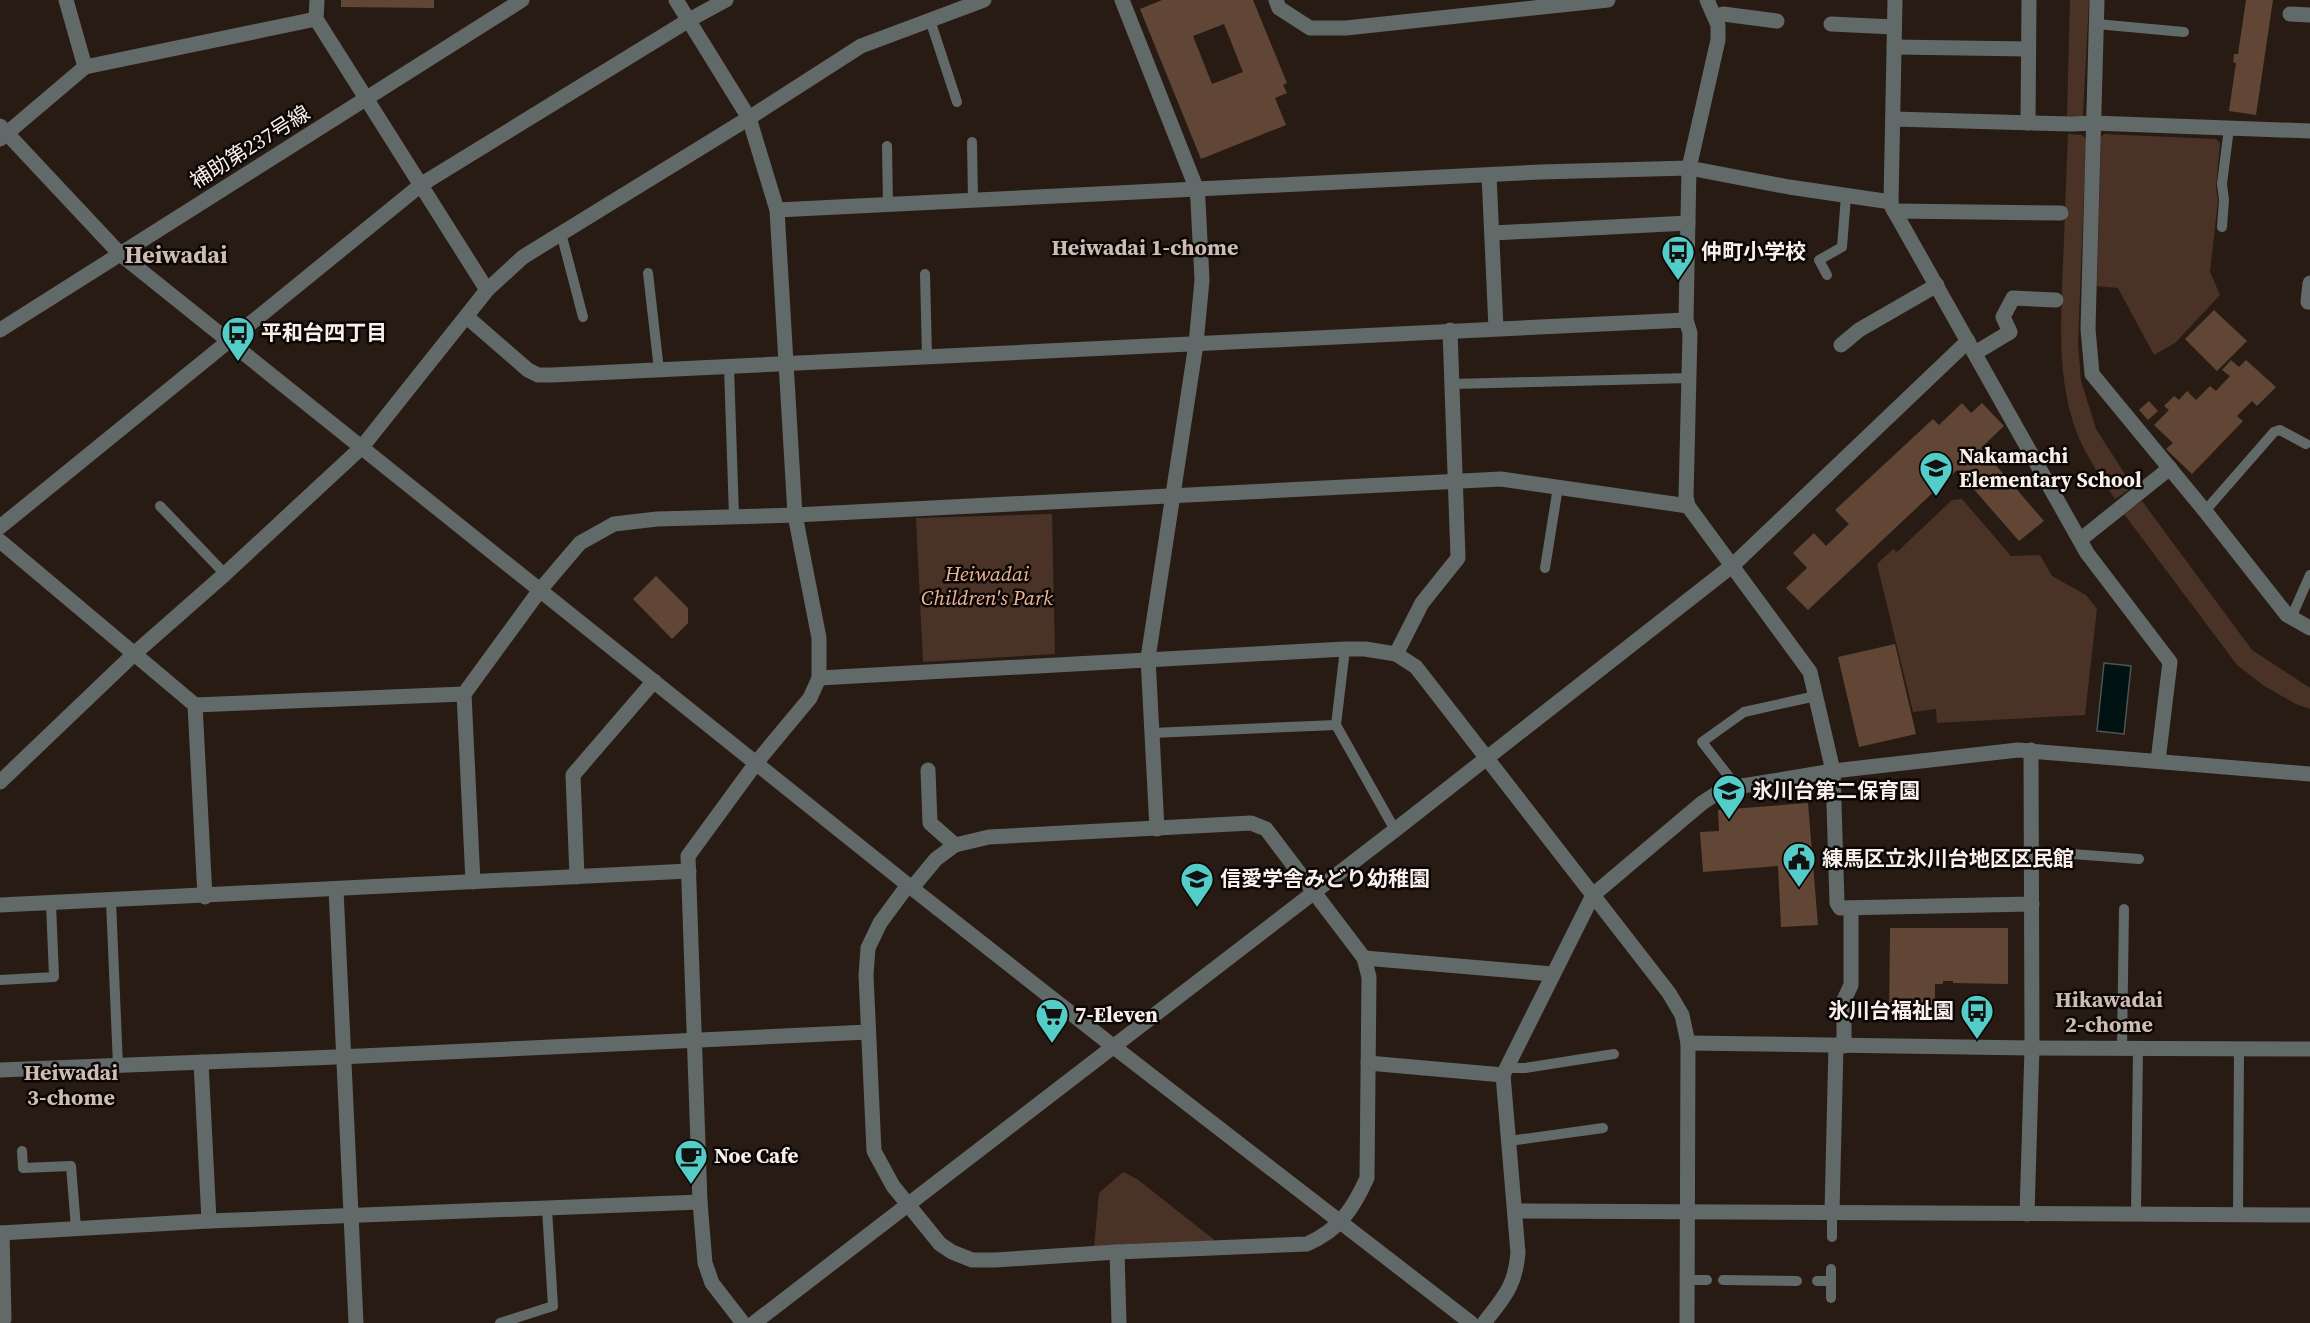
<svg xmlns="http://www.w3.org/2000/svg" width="2310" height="1323" viewBox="0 0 2310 1323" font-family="'Source Serif 4','Noto Sans JP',serif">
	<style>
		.green { fill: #4a3326 }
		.water { fill: #001212; stroke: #4b5553; stroke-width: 1.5 }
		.building { fill: #624635; fill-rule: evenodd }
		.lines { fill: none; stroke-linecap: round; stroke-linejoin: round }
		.service { stroke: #616a69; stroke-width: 10 }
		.minor { stroke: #616a69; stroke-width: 15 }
		.tertiary { stroke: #616a69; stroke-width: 15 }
		.labels { text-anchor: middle; stroke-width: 5; stroke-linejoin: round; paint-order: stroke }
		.street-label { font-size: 21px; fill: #f9f0eb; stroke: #0c0705 }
		.poi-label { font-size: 21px; font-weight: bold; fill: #f9f0eb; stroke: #0c0705; text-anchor: start }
		.park-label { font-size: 21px; font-style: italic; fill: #edb696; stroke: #0c0705 }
		.neighbourhood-label { font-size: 22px; font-weight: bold; fill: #cdbcb2; stroke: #0c0705 }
		.quarter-label { font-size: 24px; font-weight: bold; fill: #cdbcb2; stroke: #0c0705 }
	</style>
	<rect width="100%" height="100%" fill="#281b14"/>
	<!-- green -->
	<g class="green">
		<polygon points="2070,0 2089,0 2083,116 2067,116"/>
		<path d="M2068,134L2082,135L2086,139L2078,343L2081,381L2096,429L2133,487L2115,499C2102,479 2088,459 2078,436C2056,380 2061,321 2063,263C2065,220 2066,177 2068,134Z"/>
		<polygon points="2104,134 2216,139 2220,143 2216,188 2218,200 2210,272 2220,295 2175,343 2154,355 2118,288 2097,286 2101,137"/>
		<polygon points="1962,499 2011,556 2040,555 2052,576 2086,595 2097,609 2085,715 1937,723 1936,709 1913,712 1877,564 1893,549 1897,552 1952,500"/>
		<polygon points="2142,501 2252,650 2310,688 2310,709 2296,704 2264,686 2237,665 2124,514"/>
		<polygon points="1052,514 1055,654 923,662 916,518"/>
		<polygon points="1123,1172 1137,1179 1217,1242 1094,1248 1099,1193"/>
	</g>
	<!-- water -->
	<polygon class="water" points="2104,663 2131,666 2124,734 2097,731"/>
	<!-- building -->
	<g class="building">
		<polygon points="341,0 434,0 434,8 341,7"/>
		<path d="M1162,0H1253L1287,83L1283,85L1287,93L1275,98L1286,125L1201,159L1140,9ZM1224,24L1243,72L1212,84L1193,36Z"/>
		<polygon points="2246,0 2273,0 2256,115 2229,111 2236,63 2233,62 2234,54 2238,54"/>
		<polygon points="2214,310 2247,341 2217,371 2185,339"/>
		<polygon points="2231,360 2239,367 2246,360 2276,387 2257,406 2252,401 2237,416 2243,421 2192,474 2166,449 2173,443 2154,425 2169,410 2164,406 2174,396 2179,400 2187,391 2196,400 2210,386 2216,391 2230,376 2222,370"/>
		<polygon points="2149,401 2158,411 2148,420 2139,410"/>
		<polygon points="1962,403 1971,413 1982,403 2004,426 1981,448 2044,521 2019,541 1957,470 1808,610 1786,588 1807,568 1793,553 1814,533 1826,546 1849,524 1835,510 1933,419 1939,425"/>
		<polygon points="656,576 688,608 688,623 672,639 633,599"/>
		<polygon points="1895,644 1916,734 1859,747 1838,657"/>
		<polygon points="1808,803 1818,925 1781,927 1778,866 1703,872 1700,832 1719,831 1718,810"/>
		<polygon points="1890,928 2008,928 2008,984 1953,983 1953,981 1943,981 1943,984 1935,984 1935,1016 1889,1016"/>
	</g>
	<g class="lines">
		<!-- service -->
		<g class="service">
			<polyline points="930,20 957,102"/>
			<polyline points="2096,24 2184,32"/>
			<polyline points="972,142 973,201"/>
			<polyline points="887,146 888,205"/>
			<polyline points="2222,227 2224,200 2222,184 2229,128"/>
			<polyline points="561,233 583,317"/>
			<polyline points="648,273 659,370"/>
			<polyline points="925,274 927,356"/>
			<polyline points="1827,275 1819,260 1842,247 1846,196"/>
			<polyline points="729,367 734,516"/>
			<polyline points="1452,384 1689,378"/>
			<polyline points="160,506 225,574"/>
			<polyline points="2205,511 2274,432 2280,430 2306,444"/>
			<polyline points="1545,568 1558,487"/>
			<polyline points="2291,618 2310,575"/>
			<polyline points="1345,649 1336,725 1395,830"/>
			<polyline points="1152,733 1336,725"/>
			<polyline points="1737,787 1702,742 1744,712 1816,696"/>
			<polyline points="2031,851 2139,859"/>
			<polyline points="111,901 118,1066"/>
			<polyline points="0,980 54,977 51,904"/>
			<polyline points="2122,1048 2124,909"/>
			<polyline points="1507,1068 1525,1068 1614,1054"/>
			<polyline points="1509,1141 1603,1128"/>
			<polyline points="22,1151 23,1168 71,1166 76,1228"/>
			<polyline points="2136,1214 2138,1048"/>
			<polyline points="2238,1214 2239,1048"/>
			<polyline points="1832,1237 1832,1212"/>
			<polyline points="1687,1280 1707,1280"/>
			<polyline points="1723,1280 1797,1281"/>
			<polyline points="1817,1281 1831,1281"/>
			<polyline points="1831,1298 1831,1269"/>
			<polyline points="500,1323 553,1306 547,1209"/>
		</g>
		<!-- minor -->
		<g class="minor">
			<polyline points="66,0 85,67"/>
			<polyline points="317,0 316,19 487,290"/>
			<polyline points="676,0 749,118 777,210 795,515 819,638 819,678 810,698 756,763 688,856 700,1202 705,1263 712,1283 743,1323"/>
			<polyline points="1122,0 1197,190 1198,201 1202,280 1196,344 1148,658 1157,829"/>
			<polyline points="1276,0 1279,8 1310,28 1346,28 1608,0"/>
			<polyline points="1707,0 1718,25 1718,40 1689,168 1686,320 1690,333 1686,497 1688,506 1810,672 1833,771 1837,903 1840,908 2032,904"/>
			<polyline points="1895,0 1891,202 1892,207 2087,553 2170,662 2158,761"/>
			<polyline points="2097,0 2088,329 2092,374 2205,511 2287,615 2310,628"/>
			<polyline points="2290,14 2310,15"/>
			<polyline points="1715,17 1723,14 1777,21"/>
			<polyline points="1831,24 1894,27"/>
			<polyline points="1894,47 2028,49"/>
			<polyline points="1893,119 2072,124 2093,123 2310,131"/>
			<polyline points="2028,123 2029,0"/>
			<polyline points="0,139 85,67 316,19"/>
			<polyline points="1489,175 1496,328"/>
			<polyline points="777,210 1540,172 1689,168 1789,187 1891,202"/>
			<polyline points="1894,211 2061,213"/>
			<polyline points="1493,233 1688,223"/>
			<polyline points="2310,283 2308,302 2310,302"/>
			<polyline points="467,317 528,370 538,375 552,375 1686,320"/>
			<polyline points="1841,345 1859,330 1937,285"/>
			<polyline points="1975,353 2010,332 2003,317 2013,298 2056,300"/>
			<polyline points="0,527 422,184 689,20 726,0"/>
			<polyline points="2080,540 2170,468"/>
			<polyline points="0,541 195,705 205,897"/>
			<polyline points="1396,654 1422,603 1458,558 1450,330"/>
			<polyline points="819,678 1345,649 1365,649 1396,654 1416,667 1669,993 1682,1015 1688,1043 1687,1323"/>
			<polyline points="464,694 473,882"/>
			<polyline points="195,705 464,694 540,590 580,543 614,524 657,519 795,515 1501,479 1688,506"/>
			<polyline points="928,770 930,823 955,845"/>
			<polyline points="0,782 134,654 225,574 362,447 487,290 523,257 749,118 861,46 984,0"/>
			<polyline points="577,877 573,775 654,681"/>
			<path d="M908,885L880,923L868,948L866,975L874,1151L893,1186L940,1244L952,1252L972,1260H995L1117,1252L1307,1244C1339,1230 1353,1209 1367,1178L1369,977L1364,958L1266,829L1251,823L989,837L955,845L936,859L912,888"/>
			<polyline points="336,889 356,1323"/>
			<polyline points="0,905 689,871"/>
			<polyline points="1364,958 1552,974"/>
			<polyline points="1688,1043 2032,1048 2310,1049"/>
			<polyline points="1844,1046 1844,1000 1851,985 1851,908"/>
			<polyline points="201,1062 209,1221"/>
			<polyline points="1368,1063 1503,1075"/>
			<polyline points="0,1070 361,1056 868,1032"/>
			<polyline points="1515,1211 2310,1215"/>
			<polyline points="1832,1212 1836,1045"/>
			<polyline points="2027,1214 2032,1048 2031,750"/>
			<polyline points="0,1233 209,1221 700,1202"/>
			<polyline points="2,1233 4,1319"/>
			<polyline points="1117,1252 1119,1323"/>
			<path d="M1484,1323C1504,1297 1515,1287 1518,1253L1503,1075L1593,895L1702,803L1719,792L1742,786L1833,771L2018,750L2310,774"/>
		</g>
		<!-- tertiary -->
		<g class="tertiary">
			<polyline points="0,126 120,254 908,885 1114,1047 1471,1323"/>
			<polyline points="0,330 522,0"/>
			<polyline points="754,1323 1395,830 1733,565 1968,341"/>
		</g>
	</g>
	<!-- icons -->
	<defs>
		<symbol id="bus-pin" viewBox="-11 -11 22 30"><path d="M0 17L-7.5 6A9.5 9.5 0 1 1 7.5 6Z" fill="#54cdc8" stroke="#0c0705"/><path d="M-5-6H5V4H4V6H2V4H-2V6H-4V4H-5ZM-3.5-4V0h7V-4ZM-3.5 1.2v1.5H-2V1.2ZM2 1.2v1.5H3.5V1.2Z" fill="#111"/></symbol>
		<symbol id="school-pin" viewBox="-11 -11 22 30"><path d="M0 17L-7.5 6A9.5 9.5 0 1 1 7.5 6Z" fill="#54cdc8" stroke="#0c0705"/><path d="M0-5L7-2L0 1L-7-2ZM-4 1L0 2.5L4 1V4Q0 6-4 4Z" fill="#111"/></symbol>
		<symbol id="civic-pin" viewBox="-11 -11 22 30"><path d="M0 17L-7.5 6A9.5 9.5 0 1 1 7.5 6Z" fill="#54cdc8" stroke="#0c0705"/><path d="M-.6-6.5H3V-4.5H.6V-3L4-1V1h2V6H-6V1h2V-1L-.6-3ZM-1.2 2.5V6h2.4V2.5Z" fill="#111"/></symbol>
		<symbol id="supermarket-pin" viewBox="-11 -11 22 30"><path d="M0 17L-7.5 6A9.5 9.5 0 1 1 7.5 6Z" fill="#54cdc8" stroke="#0c0705"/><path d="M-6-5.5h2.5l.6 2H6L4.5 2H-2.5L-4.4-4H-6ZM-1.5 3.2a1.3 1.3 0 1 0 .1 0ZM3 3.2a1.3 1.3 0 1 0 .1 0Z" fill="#111"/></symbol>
		<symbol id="cafe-pin" viewBox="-11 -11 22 30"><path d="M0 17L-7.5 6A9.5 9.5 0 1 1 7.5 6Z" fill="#54cdc8" stroke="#0c0705"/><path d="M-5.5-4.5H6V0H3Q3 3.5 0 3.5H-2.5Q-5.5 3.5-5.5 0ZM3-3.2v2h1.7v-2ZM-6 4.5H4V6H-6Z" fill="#111"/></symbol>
	</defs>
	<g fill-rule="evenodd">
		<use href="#bus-pin" x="1659" y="233" width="38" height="52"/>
		<use href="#bus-pin" x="219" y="314" width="38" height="52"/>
		<use href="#school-pin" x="1917" y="449" width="38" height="52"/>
		<use href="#school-pin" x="1710" y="772" width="38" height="52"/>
		<use href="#civic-pin" x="1780" y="840" width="38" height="52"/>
		<use href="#school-pin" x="1178" y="860" width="38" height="52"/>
		<use href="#bus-pin" x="1958" y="992" width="38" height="52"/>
		<use href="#supermarket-pin" x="1033" y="996" width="38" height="52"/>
		<use href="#cafe-pin" x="672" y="1137" width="38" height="52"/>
	</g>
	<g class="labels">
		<!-- street labels -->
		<g class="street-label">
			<text transform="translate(250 147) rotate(-32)" y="7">補助第237号線</text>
		</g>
		<!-- poi labels -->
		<g class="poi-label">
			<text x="1701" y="259">仲町小学校</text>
			<text x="261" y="340">平和台四丁目</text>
			<text x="1959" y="463">Nakamachi<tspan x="1959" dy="24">Elementary School</tspan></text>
			<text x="1752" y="798">氷川台第二保育園</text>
			<text x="1822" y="866">練馬区立氷川台地区区民館</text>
			<text x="1220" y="886">信愛学舎みどり幼稚園</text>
			<text x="1954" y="1018" text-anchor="end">氷川台福祉園</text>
			<text x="1075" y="1022">7-Eleven</text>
			<text x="714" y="1163">Noe Cafe</text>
		</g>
		<!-- park labels -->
		<g class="park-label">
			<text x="987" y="581">Heiwadai<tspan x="987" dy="24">Children's Park</tspan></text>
		</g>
		<!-- neighbourhood labels -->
		<g class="neighbourhood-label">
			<text x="1145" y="255">Heiwadai 1-chome</text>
			<text x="2109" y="1007">Hikawadai<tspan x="2109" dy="25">2-chome</tspan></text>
			<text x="71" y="1080">Heiwadai<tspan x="71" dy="25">3-chome</tspan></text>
		</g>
		<!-- quarter labels -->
		<g class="quarter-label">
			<text x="176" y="263">Heiwadai</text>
		</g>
	</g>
</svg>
